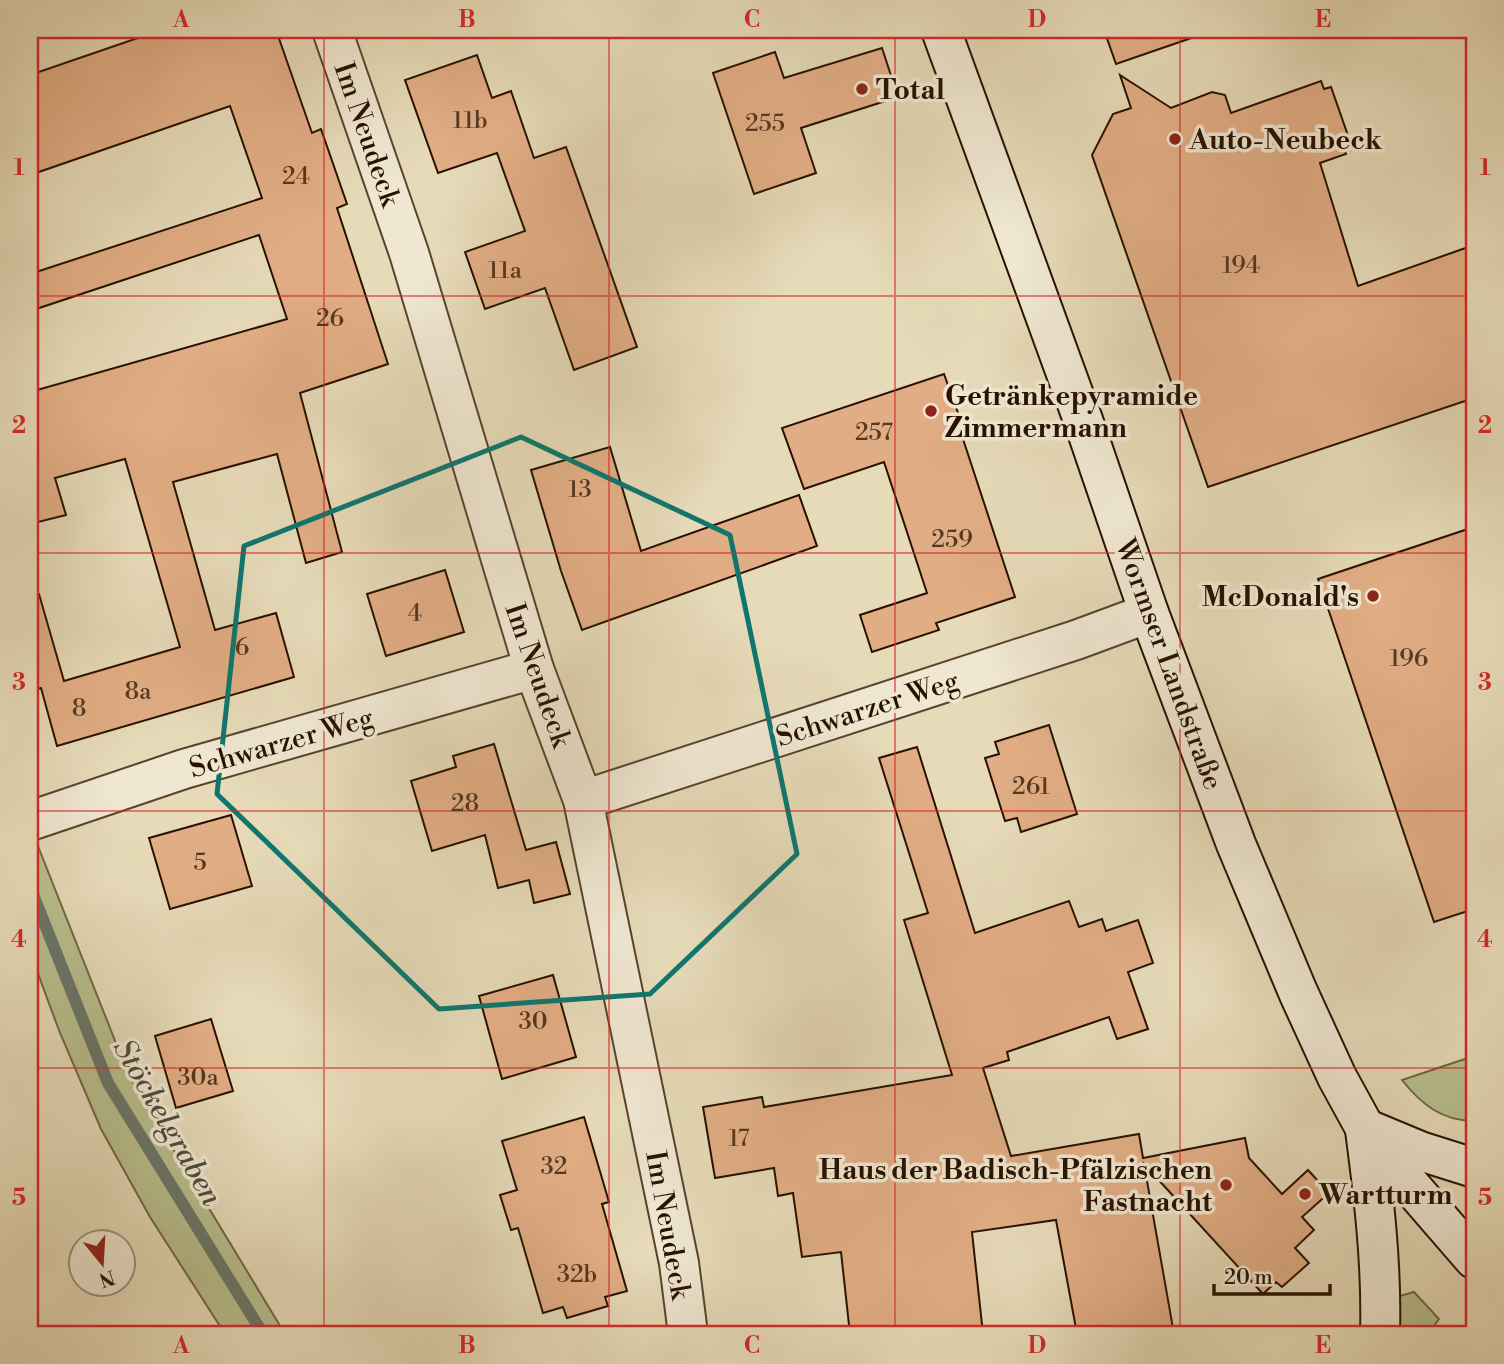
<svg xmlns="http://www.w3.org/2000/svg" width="1504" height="1364" viewBox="0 0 1504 1364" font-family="'Libre Bodoni',serif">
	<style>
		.green { fill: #b8be8d; stroke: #706846; stroke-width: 2 }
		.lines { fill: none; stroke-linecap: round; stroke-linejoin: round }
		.stream { stroke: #6a7768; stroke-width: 12 }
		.building { fill: #e1ad84; stroke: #281100; stroke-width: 2 }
		.minor-casing { stroke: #58432e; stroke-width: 42 }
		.secondary-casing { stroke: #281100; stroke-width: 42 }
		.minor { stroke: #efe7d1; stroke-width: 38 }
		.secondary { stroke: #efe7d1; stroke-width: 38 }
		.marked { fill: none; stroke: #0f766e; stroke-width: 5; stroke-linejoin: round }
		.grid { fill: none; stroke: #d62828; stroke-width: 2; stroke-opacity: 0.55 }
		.poi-dot { fill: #8f2418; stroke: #efe7d1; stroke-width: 2.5 }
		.labels { text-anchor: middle; stroke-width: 7; stroke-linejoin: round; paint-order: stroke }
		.number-label { font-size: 24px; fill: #563821 }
		.poi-label { font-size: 28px; font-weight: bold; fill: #281100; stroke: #efe7d1; text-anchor: start }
		.street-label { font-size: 28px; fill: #281100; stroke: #efe7d1 }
		.water-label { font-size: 30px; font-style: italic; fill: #4e4c3d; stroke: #efe7d1 }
		.neatline { fill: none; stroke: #d62828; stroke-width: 2.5 }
		.grid-label { font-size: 23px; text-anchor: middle; font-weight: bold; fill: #d62828 }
	</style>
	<rect width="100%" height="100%" fill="#e6dab8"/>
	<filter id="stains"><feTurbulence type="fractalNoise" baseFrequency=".00286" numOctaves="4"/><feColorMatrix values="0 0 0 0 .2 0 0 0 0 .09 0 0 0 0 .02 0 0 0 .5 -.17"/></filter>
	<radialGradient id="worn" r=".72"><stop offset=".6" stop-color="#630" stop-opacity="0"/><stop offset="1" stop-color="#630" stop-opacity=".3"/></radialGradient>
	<!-- green -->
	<g class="green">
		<polygon points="30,826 129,1076 285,1334 225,1334 150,1217 101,1129 60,1033 30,952"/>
		<path d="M1474,1056V1121C1442,1121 1421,1104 1402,1080Z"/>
		<polygon points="1414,1292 1439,1319 1428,1334 1399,1334 1400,1296"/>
	</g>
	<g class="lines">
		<!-- stream -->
		<polyline class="stream" points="30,887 108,1083 263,1334"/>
	</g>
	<!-- building -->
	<g class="building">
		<polygon points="161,30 276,30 312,133 321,129 347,204 337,208 388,364 300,393 342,552 306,563 277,454 173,482 215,630 276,613 294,677 57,746 41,688 30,691 30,595 39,594 64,681 180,647 125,459 55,478 66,515 30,524 30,392 287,319 259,235 30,311 30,274 262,198 230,106 30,175 30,75"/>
		<polygon points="1104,30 1199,30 1200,35 1116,64"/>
		<polygon points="882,48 898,97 801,128 816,173 754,194 713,73 775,52 784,78"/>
		<polygon points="477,55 492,98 511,91 534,158 566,147 637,347 574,370 545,288 485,309 465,252 525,231 497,153 438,173 405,80"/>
		<polygon points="1120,75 1171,108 1212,92 1225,95 1231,113 1321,81 1324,89 1331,87 1352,147 1344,149 1346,154 1320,163 1358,286 1474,245 1474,398 1208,487 1092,155 1113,114 1131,108"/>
		<polygon points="944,374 966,435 962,436 1015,597 936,623 939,630 872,652 860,615 927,593 884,462 804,489 782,428"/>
		<polygon points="610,447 641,551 799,495 817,546 582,630 561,571 531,470"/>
		<polygon points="1474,527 1474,909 1434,922 1318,579"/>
		<polygon points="445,570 464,632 386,656 367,594"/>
		<polygon points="1049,725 1077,814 1021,832 1017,818 1005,821 985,758 999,754 995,742"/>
		<polygon points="494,744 526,850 556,842 570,894 534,903 529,880 498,888 485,835 432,851 411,781 456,767 453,756"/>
		<polygon points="917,747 975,933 1069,901 1079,927 1102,919 1106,931 1138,920 1153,963 1128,972 1148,1029 1117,1039 1109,1017 1007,1052 1009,1060 983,1068 1011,1156 1139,1134 1143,1158 1245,1138 1249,1158 1282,1194 1308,1170 1329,1193 1302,1217 1314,1230 1295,1248 1309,1263 1282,1287 1276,1282 1263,1294 1144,1164 1174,1334 1077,1334 1056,1220 972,1232 983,1334 850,1334 841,1252 802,1257 793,1193 778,1196 774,1168 715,1178 703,1107 762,1097 764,1107 952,1075 904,920 928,913 879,758"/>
		<polygon points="231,815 252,886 170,909 149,838"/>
		<polygon points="553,975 576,1057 502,1079 479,996"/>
		<polygon points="211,1019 233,1091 176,1108 155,1036"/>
		<polygon points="584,1117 609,1202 602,1204 627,1291 605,1297 608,1306 567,1318 563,1307 543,1313 518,1228 511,1230 500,1195 517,1190 502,1141"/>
	</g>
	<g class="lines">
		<defs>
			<g id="minor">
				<polyline points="332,30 409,253 534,669 583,800 679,1263 688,1334"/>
				<polyline points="583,800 1076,640 1149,613"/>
				<polyline points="30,821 184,769 534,669"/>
			</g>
			<g id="secondary">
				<polyline points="941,30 1083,420 1149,613 1236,844 1298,992 1337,1077 1365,1128 1397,1170 1474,1259"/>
				<polyline points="1367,1129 1420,1151 1474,1168"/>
				<path d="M1365,1130C1374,1198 1382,1265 1380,1334"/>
			</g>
		</defs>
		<!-- minor casing -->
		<use href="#minor" class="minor-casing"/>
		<!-- secondary casing -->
		<use href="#secondary" class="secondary-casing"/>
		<!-- minor -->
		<use href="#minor" class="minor"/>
		<!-- secondary -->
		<use href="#secondary" class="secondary"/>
	</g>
	<!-- marked area -->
	<path class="marked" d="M521,437L730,535L797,854L650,994L439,1009L217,794L244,546Z"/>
	<!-- grid -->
	<path class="grid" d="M324,30V1334M609,30V1334M895,30V1334M1180,30V1334M30,296H1474M30,553H1474M30,811H1474M30,1068H1474"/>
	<!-- markers -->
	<g class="poi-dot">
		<circle cx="862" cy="89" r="7"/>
		<circle cx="1175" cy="139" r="7"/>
		<circle cx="931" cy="411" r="7"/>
		<circle cx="1373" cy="596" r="7"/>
		<circle cx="1226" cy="1185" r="7"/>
		<circle cx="1305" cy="1194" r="7"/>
	</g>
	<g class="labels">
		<!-- number labels -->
		<g class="number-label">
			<text x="470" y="128">11b</text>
			<text x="765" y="131">255</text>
			<text x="296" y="184">24</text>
			<text x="1241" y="273">194</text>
			<text x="505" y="278">11a</text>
			<text x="330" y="326">26</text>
			<text x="874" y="440">257</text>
			<text x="580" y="497">13</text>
			<text x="952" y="547">259</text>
			<text x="415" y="621">4</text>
			<text x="242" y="655">6</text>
			<text x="1409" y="666">196</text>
			<text x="138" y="699">8a</text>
			<text x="79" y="716">8</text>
			<text x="1031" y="794">261</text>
			<text x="465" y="811">28</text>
			<text x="200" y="870">5</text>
			<text x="533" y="1029">30</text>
			<text x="198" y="1085">30a</text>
			<text x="739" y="1146">17</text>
			<text x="554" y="1174">32</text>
			<text x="577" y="1282">32b</text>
		</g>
		<!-- poi labels -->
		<g class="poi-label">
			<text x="876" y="99">Total</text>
			<text x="1189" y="149">Auto-Neubeck</text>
			<text x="945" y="405">Getränkepyramide<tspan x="945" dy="32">Zimmermann</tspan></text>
			<text x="1359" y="606" text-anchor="end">McDonald's</text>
			<text x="1212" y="1179" text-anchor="end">Haus der Badisch-Pfälzischen<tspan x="1212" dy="32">Fastnacht</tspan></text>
			<text x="1319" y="1204">Wartturm</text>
		</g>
		<!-- street labels -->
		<g class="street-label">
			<text transform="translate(368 134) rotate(71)" y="10">Im Neudeck</text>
			<text transform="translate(1170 664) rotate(70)" y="10">Wormser Landstraße</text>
			<text transform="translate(539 675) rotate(71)" y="10">Im Neudeck</text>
			<text transform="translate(867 708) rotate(-18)" y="10">Schwarzer Weg</text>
			<text transform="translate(281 742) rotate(-16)" y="10">Schwarzer Weg</text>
			<text transform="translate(669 1225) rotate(80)" y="10">Im Neudeck</text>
		</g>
		<!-- water labels -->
		<g class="water-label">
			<text transform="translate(168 1122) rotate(60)" y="10">Stöckelgraben</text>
		</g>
	</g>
	<!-- margin -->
	<rect width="1504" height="1364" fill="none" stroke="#e6dab8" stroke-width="77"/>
	<!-- north arrow -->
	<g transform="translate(102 1263) rotate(162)"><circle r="33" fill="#efe7d1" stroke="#9f917d" stroke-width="2"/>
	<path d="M0-5L12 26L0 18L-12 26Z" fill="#8f2418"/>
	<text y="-10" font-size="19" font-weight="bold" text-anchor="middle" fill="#281100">N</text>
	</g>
	<!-- scale -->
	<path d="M1214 1284v10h116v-10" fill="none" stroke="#281100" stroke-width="3.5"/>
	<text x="1224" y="1284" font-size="21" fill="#281100" stroke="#efe7d1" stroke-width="5" paint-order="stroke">20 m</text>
	<rect x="38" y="38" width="1428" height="1288" class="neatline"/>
	<g class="grid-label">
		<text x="181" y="27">A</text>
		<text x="467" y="27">B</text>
		<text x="752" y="27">C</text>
		<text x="1037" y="27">D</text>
		<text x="1323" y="27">E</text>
		<text x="19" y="175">1</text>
		<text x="1485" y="175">1</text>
		<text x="19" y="433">2</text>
		<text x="1485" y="433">2</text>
		<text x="19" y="690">3</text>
		<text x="1485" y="690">3</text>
		<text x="19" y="947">4</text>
		<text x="1485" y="947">4</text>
		<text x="19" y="1205">5</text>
		<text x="1485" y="1205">5</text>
		<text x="181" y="1353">A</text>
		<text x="467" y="1353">B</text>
		<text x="752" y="1353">C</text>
		<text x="1037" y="1353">D</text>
		<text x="1323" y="1353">E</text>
	</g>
	<rect width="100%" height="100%" filter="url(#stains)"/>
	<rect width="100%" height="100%" fill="url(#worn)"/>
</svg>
